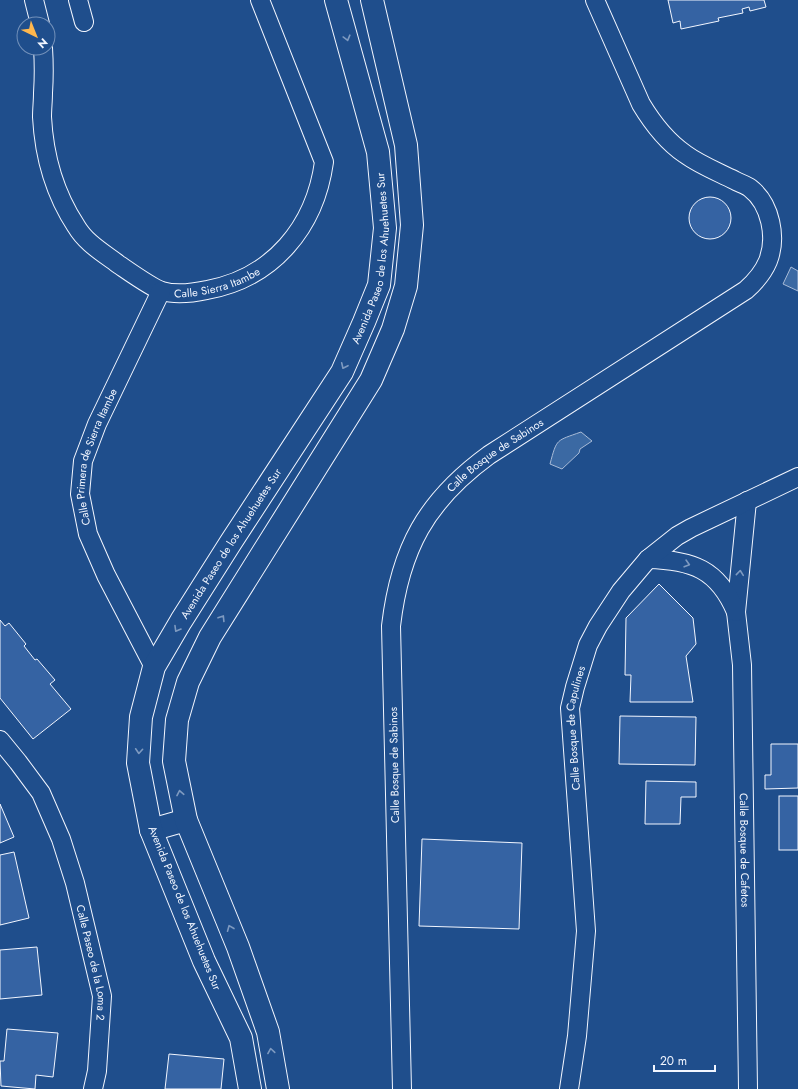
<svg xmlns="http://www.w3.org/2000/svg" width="798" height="1089" viewBox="0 0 798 1089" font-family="Jost,sans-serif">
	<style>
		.water { fill: #3b69a3; stroke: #a8bbd7 }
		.building { fill: #3563a3; stroke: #f2f6ff }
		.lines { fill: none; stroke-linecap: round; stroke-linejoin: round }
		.minor-casing { stroke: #f2f6ff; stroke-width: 20 }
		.tertiary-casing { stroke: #f2f6ff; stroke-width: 24 }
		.minor { stroke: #1f4e8c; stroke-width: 18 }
		.tertiary { stroke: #1f4e8c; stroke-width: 22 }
		.oneway { stroke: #7e9ac0 }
		.labels { text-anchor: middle; stroke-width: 3; stroke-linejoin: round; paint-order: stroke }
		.street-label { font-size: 11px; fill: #f2f6ff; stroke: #1f4e8c }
	</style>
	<rect width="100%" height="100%" fill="#1f4e8c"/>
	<!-- water -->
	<g class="water">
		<polygon points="791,267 798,271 798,291 783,284"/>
		<path d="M581,432L592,441L580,449L579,453L562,469L550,464C557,438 556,441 581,432Z"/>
	</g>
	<!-- building -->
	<g class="building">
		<polygon points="668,0 764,0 766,7 750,11 749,7 742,9 743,13 718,18 719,21 681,29 680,21 673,23"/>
		<circle cx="710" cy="218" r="21"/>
		<polygon points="659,584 693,618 696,644 686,656 693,702 630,702 631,675 625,675 626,618"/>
		<polygon points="0,620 5,626 9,623 26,644 24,646 35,660 37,659 55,680 50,684 71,709 33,739 0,698"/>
		<polygon points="620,716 696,717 695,765 619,764"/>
		<polygon points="771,744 798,744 798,788 765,789 765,775 771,775"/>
		<polygon points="646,781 696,782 696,797 681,797 680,824 645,824"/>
		<rect x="779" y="796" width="19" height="54"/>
		<polygon points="0,804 14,837 0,843"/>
		<polygon points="422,839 522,843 519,929 419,926"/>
		<polygon points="14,852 29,918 0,925 0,855"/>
		<polygon points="37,947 42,995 0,999 0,950"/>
		<polygon points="7,1029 58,1033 53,1077 36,1075 35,1089 1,1086 0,1061 4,1061"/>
		<polygon points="169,1054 224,1059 221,1089 165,1089"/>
	</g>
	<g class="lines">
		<defs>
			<g id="minor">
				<polyline points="34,0 40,24"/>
				<polyline points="78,0 84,22"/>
				<path id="s1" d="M43,48C44,63 44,78 43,93C43,101 42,109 42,117C44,155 55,194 76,226C86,243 102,252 118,264C127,270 152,288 162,291C175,295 193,293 207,290C273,278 315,227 324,162L260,0"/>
				<path id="s2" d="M747,501L736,612L742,665L748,1089"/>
				<path d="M648,559C692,560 718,569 736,612"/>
				<path id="s3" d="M154,667L106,575L88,534L80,494L83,461L97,424L161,291"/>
				<path id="s4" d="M0,740L18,762L41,793L61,839L75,883L102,996L97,1071L93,1089"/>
				<path id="s5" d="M402,1089L391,626C400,549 426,501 489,455L746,290C755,282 763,273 768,261C777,238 771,204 750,188C746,185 739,183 734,180C718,172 700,165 685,154C666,141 653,124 641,104L595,0"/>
				<path id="s6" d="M569,1089L577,1036L586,931L570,708L575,687L588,645L598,626L621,591L648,559L677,536L691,528L798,477"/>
			</g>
			<g id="tertiary">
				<polyline points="151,830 186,820"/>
				<path id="s7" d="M250,1089L241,1038L204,961L151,830L138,763L141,717L154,667L181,621L231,542L342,372L364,322L379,285L385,228L378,152L336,0"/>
				<polyline points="278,1089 268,1032 238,947 186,820 174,761 177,720 188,682 210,637 371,380 393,329 406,286 412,225 406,145 372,0"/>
			</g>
		</defs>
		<!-- minor casing -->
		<use href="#minor" class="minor-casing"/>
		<!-- tertiary casing -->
		<use href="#tertiary" class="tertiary-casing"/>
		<!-- minor -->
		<use href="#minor" class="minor"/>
		<!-- tertiary -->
		<use href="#tertiary" class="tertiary"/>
	</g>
	<!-- one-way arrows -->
	<defs><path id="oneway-chevron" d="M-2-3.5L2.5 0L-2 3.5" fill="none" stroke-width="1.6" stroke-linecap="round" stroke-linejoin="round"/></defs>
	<g class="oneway">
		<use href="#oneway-chevron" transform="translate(347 38) rotate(75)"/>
		<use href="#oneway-chevron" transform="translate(344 366) rotate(115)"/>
		<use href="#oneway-chevron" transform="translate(687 564) rotate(16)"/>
		<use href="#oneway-chevron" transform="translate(740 573) rotate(-84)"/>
		<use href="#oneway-chevron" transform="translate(222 618) rotate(-58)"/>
		<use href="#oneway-chevron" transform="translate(177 629) rotate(120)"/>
		<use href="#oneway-chevron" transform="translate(139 751) rotate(94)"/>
		<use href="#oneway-chevron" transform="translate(180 793) rotate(-101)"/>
		<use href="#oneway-chevron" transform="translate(230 928) rotate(-112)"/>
		<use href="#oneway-chevron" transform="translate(271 1051) rotate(-99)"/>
	</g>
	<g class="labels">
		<!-- street labels -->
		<g class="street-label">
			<text dy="4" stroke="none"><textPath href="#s7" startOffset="914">Avenida Paseo de los Ahuehuetes Sur</textPath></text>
			<text dy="4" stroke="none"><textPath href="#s1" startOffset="350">Calle Sierra Itambe</textPath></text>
			<text dy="4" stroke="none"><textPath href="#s5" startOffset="672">Calle Bosque de Sabinos</textPath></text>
			<text dy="4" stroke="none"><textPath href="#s3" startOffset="229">Calle Primera de Sierra Itambe</textPath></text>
			<text dy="4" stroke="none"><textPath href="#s7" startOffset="590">Avenida Paseo de los Ahuehuetes Sur</textPath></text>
			<text dy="4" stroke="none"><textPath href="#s6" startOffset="363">Calle Bosque de Capulines</textPath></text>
			<text transform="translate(394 765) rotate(-91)" y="4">Calle Bosque de Sabinos</text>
			<text dy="4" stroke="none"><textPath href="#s2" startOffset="350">Calle Bosque de Cafetos</textPath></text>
			<text transform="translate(185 908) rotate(68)" y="4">Avenida Paseo de los Ahuehuetes Sur</text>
			<text dy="4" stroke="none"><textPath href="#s4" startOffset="245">Calle Paseo de la Loma 2</textPath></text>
		</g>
	</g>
	<!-- north arrow -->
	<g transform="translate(36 36) rotate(137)"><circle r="19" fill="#1f4e8c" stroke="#7391ba"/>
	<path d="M0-3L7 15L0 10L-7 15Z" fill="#ffb74d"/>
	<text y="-6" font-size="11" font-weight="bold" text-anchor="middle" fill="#f2f6ff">N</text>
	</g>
	<!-- scale -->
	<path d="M654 1065v6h61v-6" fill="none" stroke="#f2f6ff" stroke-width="2"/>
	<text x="660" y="1065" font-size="12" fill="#f2f6ff" stroke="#1f4e8c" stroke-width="3" paint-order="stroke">20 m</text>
</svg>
